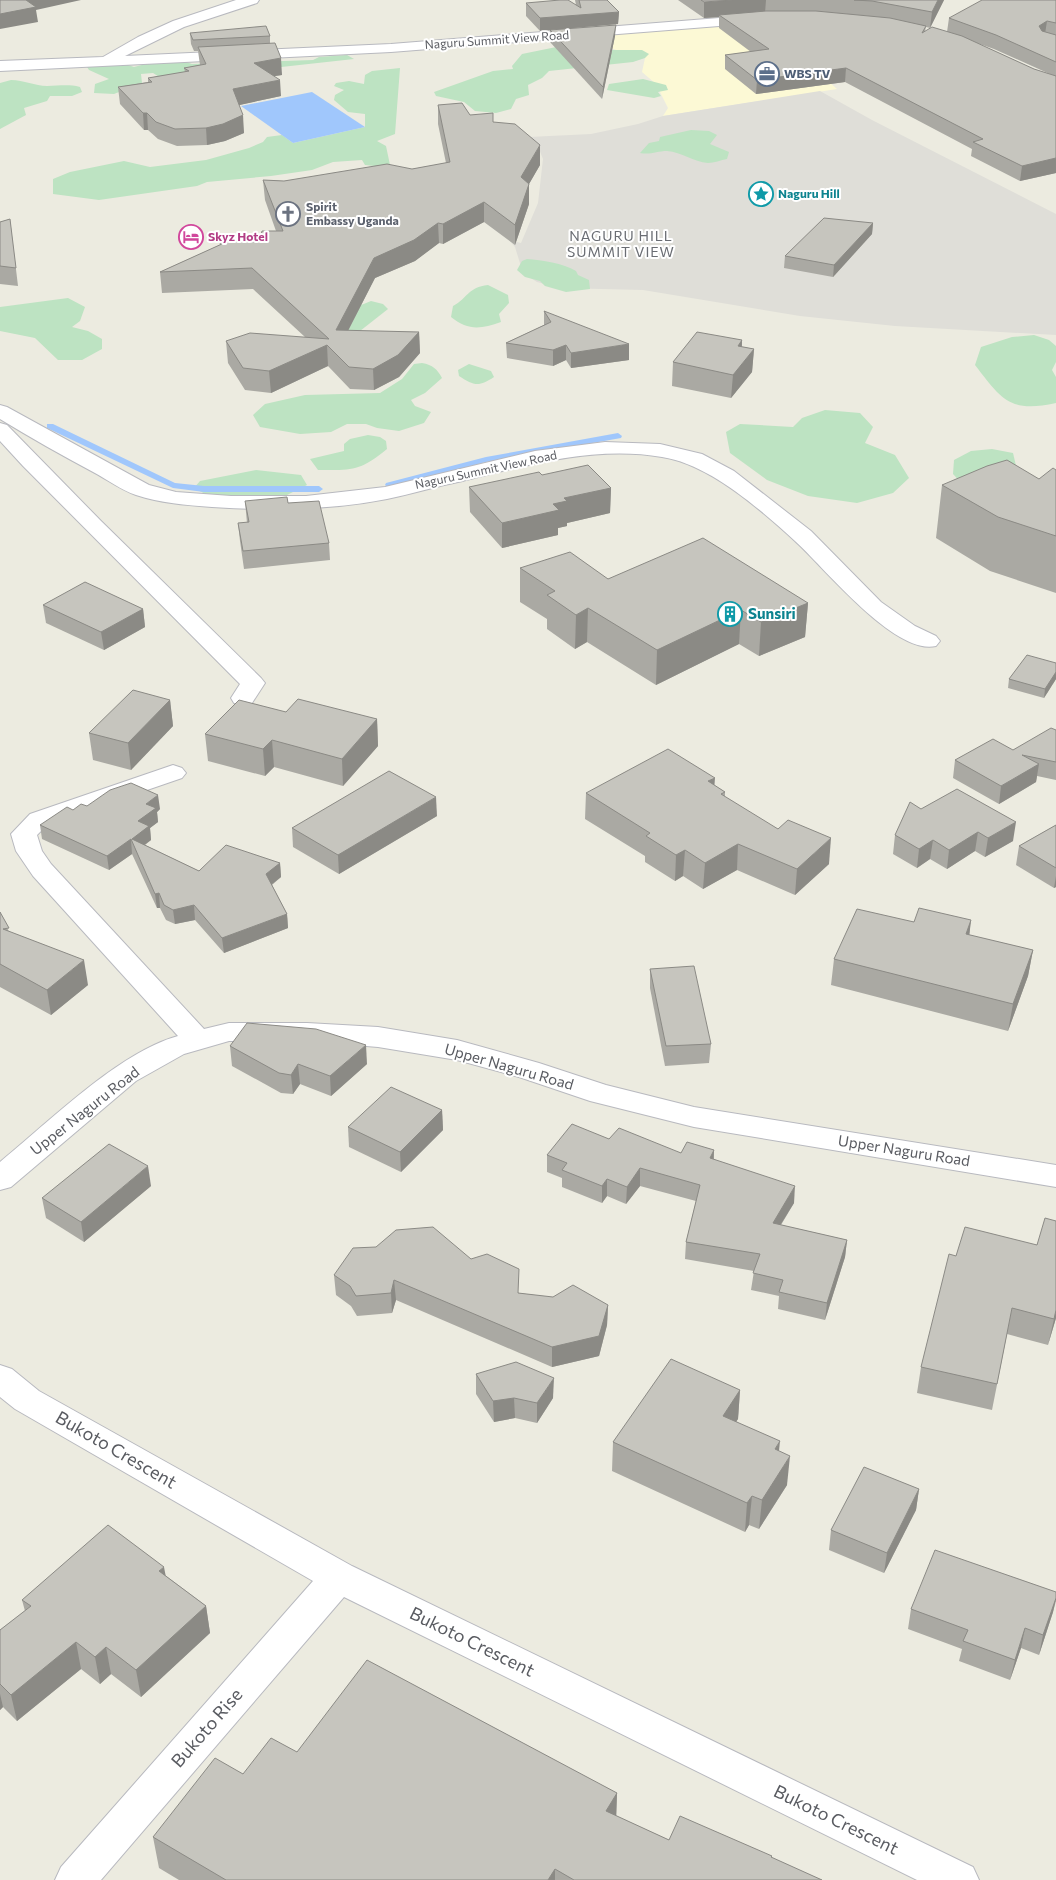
<svg xmlns="http://www.w3.org/2000/svg" width="1056" height="1880" viewBox="0 0 1056 1880" font-family="Commissioner,sans-serif">
	<style>
		.commercial { fill: #fcf9d5 }
		.industrial { fill: #dfded8 }
		.green { fill: #bde3c2 }
		.water { fill: #a0c7fc }
		.lines { fill: none; stroke-linecap: round; stroke-linejoin: round }
		.stream { fill: #a0c7fc; fill-rule: evenodd }
		.street-casing { stroke: #b8b9bf; stroke-width: 2 }
		.street { fill: #fff; fill-rule: evenodd }
		.wall { fill: #aaa9a3; fill-rule: evenodd }
		.shaded-wall { fill: #8b8a85 }
		.building { fill: #c6c5be; stroke: #8b8a85 }
		.labels { text-anchor: middle; stroke-width: 4; stroke-linejoin: round; paint-order: stroke }
		.far-street-label { font-size: 12px; fill: #595b61; stroke: #fff }
		.far-service-label { font-size: 12px; font-weight: bold; fill: #4e5e75; stroke: #fff; text-anchor: start }
		.far-culture-label { font-size: 12px; font-weight: bold; fill: #0d838f; stroke: #fff; text-anchor: start }
		.far-worship-label { font-size: 12px; font-weight: bold; fill: #5b616d; stroke: #fff; text-anchor: start }
		.far-hotel-label { font-size: 12px; font-weight: bold; fill: #b23c85; stroke: #fff; text-anchor: start }
		.far-neighbourhood-label { font-size: 14px; letter-spacing: 1px; fill: #6a6d73; stroke: #fff }
		.culture-label { font-size: 15px; font-weight: bold; fill: #0d838f; stroke: #fff; text-anchor: start }
		.street-label { font-size: 15px; fill: #595b61; stroke: #fff }
		.near-street-label { font-size: 18px; fill: #595b61; stroke: #fff }
	</style>
	<rect width="100%" height="100%" fill="#ecebe0"/>
	<!-- commercial -->
	<polygon class="commercial" points="764,24 837,89 663,116 668,108 656,84 642,72 645,58 613,49 597,48 601,34"/>
	<!-- industrial -->
	<polygon class="industrial" points="820,91 872,120 1056,214 1056,335 895,326 800,316 643,290 559,288 537,282 523,273 515,247 509,240 521,243 538,203 543,159 539,149 529,137 591,134 638,124 663,116"/>
	<!-- green -->
	<g class="green">
		<polygon points="571,44 608,50 642,50 649,54 645,58 633,62 549,71 542,78 528,85 529,95 516,99 511,109 496,113 475,111 464,102 436,96 434,92 493,71 513,69 512,66 522,54"/>
		<polygon points="347,55 354,59 164,80 153,73 141,74 142,83 114,94 94,93 95,84 109,79 89,70 85,64 119,62 134,67 161,60 186,62 192,64 313,60 319,57"/>
		<polygon points="400,68 395,134 377,141 386,146 390,165 384,167 365,165 362,160 333,162 312,170 271,176 207,182 197,186 99,200 53,194 53,179 70,172 124,161 150,167 206,160 249,148 263,142 267,137 282,135 293,143 365,127 365,114 348,112 334,100 335,95 344,90 334,86 336,83 349,81 364,84 365,75 372,71"/>
		<polygon points="643,79 666,85 668,90 658,92 661,96 654,98 607,90 609,84"/>
		<path d="M11,80C24,80 35,86 47,86C59,86 68,84 80,87L82,92L72,96H50L47,101L24,108L26,115L0,129V83Z"/>
		<path d="M691,130L709,131L717,135L710,144L729,152L727,159C721,160 714,163 708,163C693,162 682,152 667,151C657,151 651,155 640,153L649,143L659,141L660,137Z"/>
		<path d="M527,259C542,260 563,263 576,271L578,275L589,280L590,289L566,292L545,286L540,281L525,277L517,270L522,261Z"/>
		<path d="M488,285L508,295L509,303L499,314L501,322C481,329 468,331 451,317L453,306C468,298 468,287 488,285Z"/>
		<polygon points="68,298 85,307 80,321 72,327 88,331 102,339 102,349 82,360 58,360 35,338 0,331 0,307"/>
		<polygon points="371,301 383,304 388,309 360,331 312,345 354,308"/>
		<path d="M1034,335L1049,340L1056,346V362L1052,370L1056,377V403C1010,413 1002,400 975,365L981,347L1012,337Z"/>
		<path d="M422,363C433,365 437,369 442,378L425,393L411,400L415,406L431,412L424,423L399,431L377,428L366,424H347L331,432L300,434L260,427L253,415L265,404L305,395L380,393L402,379L414,364Z"/>
		<path d="M469,364L491,371L494,377C479,387 474,386 459,376L458,370Z"/>
		<polygon points="825,410 860,413 873,427 865,443 895,455 909,478 893,493 857,503 808,496 767,480 730,453 726,432 740,424 793,427 802,418"/>
		<path d="M368,435L380,437L386,441L387,449C359,472 352,470 318,470L310,459L344,451V444L350,439Z"/>
		<polygon points="992,449 1013,453 1017,470 965,487 953,474 954,460 971,451"/>
		<polygon points="256,470 301,475 307,485 285,496 209,496 194,488 200,481"/>
	</g>
	<!-- water -->
	<polygon class="water" points="312,92 365,127 293,143 241,106"/>
	<g class="lines">
		<!-- stream -->
		<g class="stream">
			<polygon points="47,424 53,424 175,483 204,486 319,486 323,489 319,492 204,492 173,488 47,428"/>
			<polygon points="618,433 622,436 621,438 486,462 389,488 385,485 386,483 486,457"/>
		</g>
		<defs>
			<g id="street">
				<polygon points="236,0 259,0 257,3 184,27 125,56 391,44 757,15 764,19 757,23 391,52 0,71 0,61 103,57 138,37 173,21"/>
				<path d="M0,405L7,407L149,485L176,492L231,496H306L385,487L535,451L605,442L660,444L702,454L734,471L811,531L881,602L915,626L936,636L940,641L936,646C895,656 824,567 795,541C760,509 709,464 662,457C594,445 523,466 458,482C434,487 411,494 387,499C331,510 269,511 212,507C186,505 160,503 136,495C121,490 108,480 95,473C63,456 31,438 0,419Z"/>
				<polygon points="0,423 7,425 101,521 261,678 265,683 252,703 243,705 234,703 231,698 240,684 23,466 0,441"/>
				<path d="M173,765L182,768L186,773L182,778L48,824L37,835L42,851L51,864L204,1029L229,1023H307L378,1027L457,1040L539,1063L606,1085L694,1107L1056,1165V1187L694,1127L590,1101L519,1077L457,1060L378,1047L307,1041H229L184,1054L136,1081L11,1187L0,1190V1162C48,1123 119,1052 178,1036L33,876L16,851L11,834L30,814Z"/>
				<polygon points="0,1365 12,1369 39,1391 352,1566 973,1867 979,1880 917,1880 344,1597 101,1880 55,1880 61,1867 313,1581 15,1409 0,1397"/>
			</g>
		</defs>
		<!-- street casing -->
		<use href="#street" class="street-casing"/>
		<!-- street -->
		<use href="#street" class="street"/>
	</g>
	<!-- wall -->
	<g class="wall">
		<polygon points="575,0 607,0 619,12 618,24 540,31 526,16 526,3 576,5"/>
		<path d="M678,0H944L930,28L926,27L925,31L947,32L949,18L1056,0V173L1020,181L971,156L972,149L845,82L756,94L725,69V55L751,52L719,28V17L704,18ZM974,42L994,49L1052,75L1034,69Z"/>
		<polygon points="550,30 615,36 602,99 550,42"/>
		<polygon points="190,33 270,36 270,43 282,75 274,76 281,96 239,105 244,133 225,141 207,145 177,146 158,139 148,130 144,130 120,104 118,87 148,82 148,78 185,72 184,68 200,65 198,51 194,51 191,44"/>
		<polygon points="438,105 493,122 540,165 529,184 529,204 515,245 484,222 443,244 439,243 415,261 375,278 348,331 419,332 420,353 399,377 374,390 350,389 328,366 271,393 245,390 228,363 226,341 305,337 253,289 162,293 160,272 220,245 219,239 259,242 276,231 265,200 263,180 284,181 412,169 446,163 438,124"/>
		<polygon points="10,219 12,236 18,286 0,284 0,222"/>
		<polygon points="873,223 872,234 833,277 784,268 785,256"/>
		<polygon points="544,311 629,360 571,368 566,360 553,366 507,358 506,343 544,325"/>
		<polygon points="742,340 742,347 754,349 752,372 731,398 672,386 673,362"/>
		<polygon points="1056,470 1056,593 990,571 936,538 942,485 1039,479"/>
		<polygon points="542,475 611,488 610,513 567,523 567,526 558,528 558,535 502,548 470,512 469,487"/>
		<polygon points="245,501 288,503 329,543 330,560 244,569 240,541 238,523 247,523"/>
		<polygon points="520,568 808,603 805,637 759,656 739,644 656,685 587,642 575,649 547,629 547,619 520,602"/>
		<polygon points="43,605 143,609 145,627 104,650 46,623"/>
		<polygon points="1056,663 1056,679 1044,698 1008,688 1009,679"/>
		<polygon points="170,700 173,726 131,770 93,760 89,733"/>
		<polygon points="286,712 377,719 378,746 343,786 274,767 265,776 208,761 205,734"/>
		<polygon points="1056,730 1056,780 1037,776 1036,782 999,804 953,778 955,760 1013,750"/>
		<polygon points="714,785 725,792 725,797 829,864 795,895 737,870 703,889 683,876 675,881 645,862 645,856 585,819 586,793"/>
		<polygon points="87,806 160,809 157,812 158,822 150,828 151,840 145,845 199,871 280,863 281,877 272,885 287,914 288,928 224,953 195,920 175,924 166,920 160,908 157,908 132,854 109,870 42,839 40,825 73,810"/>
		<polygon points="921,809 1013,841 985,857 975,851 947,869 930,859 917,868 893,854 895,835"/>
		<polygon points="437,816 339,874 293,847 292,828"/>
		<polygon points="1056,825 1056,887 1054,888 1016,865 1019,846"/>
		<polygon points="0,912 9,932 88,985 51,1015 0,987"/>
		<polygon points="971,920 969,935 1033,950 1028,976 1008,1031 831,985 834,959 914,922"/>
		<polygon points="650,969 711,1044 709,1063 665,1066 650,988"/>
		<polygon points="230,1046 367,1064 331,1096 300,1084 293,1094 281,1093 232,1066"/>
		<polygon points="442,1110 443,1130 401,1172 349,1147 348,1127"/>
		<polygon points="609,1139 681,1153 714,1150 714,1159 794,1203 781,1225 847,1240 845,1257 825,1320 778,1309 779,1296 751,1290 754,1271 685,1259 686,1242 696,1201 640,1186 626,1204 607,1196 602,1203 562,1187 562,1178 547,1172 547,1155"/>
		<polygon points="151,1186 84,1242 46,1218 42,1198"/>
		<polygon points="1056,1221 1056,1318 1048,1345 1007,1334 992,1410 917,1393 921,1367 956,1256 1037,1245"/>
		<polygon points="471,1259 519,1293 608,1305 607,1325 599,1356 552,1367 396,1300 392,1313 357,1316 351,1306 336,1295 334,1275"/>
		<polygon points="476,1374 553,1398 537,1423 515,1418 494,1422 476,1394"/>
		<polygon points="740,1390 738,1419 736,1421 779,1451 787,1485 759,1529 749,1525 745,1532 612,1471 613,1442"/>
		<polygon points="919,1489 916,1510 884,1573 829,1550 831,1530"/>
		<polygon points="166,1576 206,1606 210,1633 141,1697 111,1674 100,1684 81,1669 17,1721 3,1707 0,1710 0,1630 25,1611 22,1600"/>
		<polygon points="1056,1592 1056,1601 1053,1612 1039,1655 1021,1648 1010,1680 959,1661 962,1649 908,1629 911,1609"/>
		<polygon points="297,1752 617,1793 616,1816 669,1840 772,1856 772,1858 822,1880 179,1880 159,1868 153,1837 243,1774"/>
	</g>
	<!-- shaded-wall -->
	<g class="shaded-wall">
		<polygon points="23,0 81,0 36,10 38,22 0,29 0,14"/>
		<polygon points="733,0 766,0 765,13 719,15 719,17 704,18 704,2"/>
		<polygon points="938,0 944,0 930,28 932,12"/>
		<polygon points="619,12 618,24 540,31 540,18"/>
		<polygon points="1047,21 1045,34 1037,40 1039,26"/>
		<polygon points="616,25 615,36 602,99 603,87"/>
		<polygon points="281,58 282,75 255,79 254,63"/>
		<polygon points="846,68 845,82 756,94 757,80"/>
		<polygon points="280,80 281,96 235,106 233,89"/>
		<polygon points="143,113 147,113 148,130 144,130"/>
		<polygon points="243,115 244,133 225,141 207,145 206,128"/>
		<polygon points="540,145 540,165 529,184 529,204 515,245 515,225 521,177"/>
		<polygon points="1056,158 1056,173 1020,181 1022,166"/>
		<polygon points="484,202 484,222 443,244 443,224"/>
		<polygon points="438,223 439,243 415,261 375,278 337,352 336,330 374,258"/>
		<polygon points="873,223 872,234 833,277 834,265"/>
		<polygon points="419,332 420,353 399,377 374,390 373,369"/>
		<polygon points="742,340 741,363 738,346"/>
		<polygon points="629,344 629,360 571,368 571,353"/>
		<polygon points="327,345 328,366 271,393 269,371"/>
		<polygon points="566,345 566,360 553,366 553,350"/>
		<polygon points="754,349 752,372 731,398 733,375"/>
		<polygon points="611,488 610,513 567,523 567,526 558,528 558,535 502,548 502,523 553,504 564,498"/>
		<polygon points="808,603 805,637 759,656 761,622"/>
		<polygon points="588,608 587,642 575,649 576,615"/>
		<polygon points="143,609 145,627 104,650 101,632"/>
		<polygon points="741,610 739,644 656,685 657,650"/>
		<polygon points="1056,672 1056,679 1044,698 1045,689"/>
		<polygon points="170,700 173,726 131,770 128,743"/>
		<polygon points="377,719 378,746 343,786 342,759"/>
		<polygon points="272,740 274,767 265,776 263,749"/>
		<polygon points="1039,764 1036,782 999,804 1001,786"/>
		<polygon points="715,778 713,803 708,781"/>
		<polygon points="158,795 160,809 157,812 158,822 150,828 151,840 136,851 132,839 138,821 146,804"/>
		<polygon points="436,797 437,816 339,874 338,855"/>
		<polygon points="1016,822 1013,841 985,857 988,838"/>
		<polygon points="978,832 975,851 947,869 949,850"/>
		<polygon points="831,838 829,864 795,895 797,869"/>
		<polygon points="131,839 132,854 109,870 107,856"/>
		<polygon points="933,840 930,859 917,868 919,849"/>
		<polygon points="738,844 737,870 703,889 705,863"/>
		<polygon points="685,850 683,876 675,881 676,855"/>
		<polygon points="280,863 281,877 267,888 266,874"/>
		<polygon points="1056,876 1056,887 1054,888"/>
		<polygon points="159,893 160,908 157,908 155,894"/>
		<polygon points="194,905 195,920 175,924 173,910"/>
		<polygon points="287,914 288,928 224,953 222,938"/>
		<polygon points="971,920 968,947 966,934"/>
		<polygon points="1033,950 1028,976 1008,1031 1013,1004"/>
		<polygon points="84,960 88,985 51,1015 47,990"/>
		<polygon points="366,1045 367,1064 331,1096 330,1076"/>
		<polygon points="298,1064 300,1084 293,1094 291,1075"/>
		<polygon points="442,1110 443,1130 401,1172 400,1152"/>
		<polygon points="714,1150 713,1167 710,1158"/>
		<polygon points="148,1166 151,1186 84,1242 81,1222"/>
		<polygon points="640,1168 640,1186 626,1204 627,1187"/>
		<polygon points="607,1179 607,1196 602,1203 602,1186"/>
		<polygon points="795,1186 794,1203 771,1240 773,1223"/>
		<polygon points="847,1240 845,1257 825,1320 827,1303"/>
		<polygon points="394,1280 396,1300 392,1313 391,1293"/>
		<polygon points="608,1305 607,1325 599,1356 552,1367 552,1347"/>
		<polygon points="1056,1310 1056,1318 1048,1345 1054,1319"/>
		<polygon points="554,1378 553,1398 537,1423 537,1403"/>
		<polygon points="740,1390 738,1419 720,1445 723,1416"/>
		<polygon points="514,1398 515,1418 494,1422 493,1401"/>
		<polygon points="780,1441 777,1470 775,1449"/>
		<polygon points="790,1456 787,1485 759,1529 762,1500"/>
		<polygon points="919,1489 916,1510 884,1573 887,1553"/>
		<polygon points="752,1496 749,1525 745,1532 747,1503"/>
		<polygon points="164,1567 169,1593 159,1571"/>
		<polygon points="1056,1598 1053,1612 1039,1655 1043,1635"/>
		<polygon points="206,1606 210,1633 141,1697 136,1670"/>
		<polygon points="1025,1628 1021,1648 1010,1680 1015,1660"/>
		<polygon points="76,1642 81,1669 17,1721 11,1695"/>
		<polygon points="106,1647 111,1674 100,1684 95,1657"/>
		<polygon points="0,1694 3,1707 0,1710"/>
		<polygon points="617,1793 616,1824 606,1811"/>
		<polygon points="555,1869 555,1880 548,1880"/>
	</g>
	<!-- building -->
	<g class="building">
		<polygon points="0,0 26,0 36,7 0,14"/>
		<polygon points="560,0 568,0 581,8 579,0 607,0 619,12 540,18 526,3"/>
		<polygon points="701,0 733,0 704,2"/>
		<polygon points="854,0 938,0 932,12 872,1"/>
		<polygon points="982,0 1056,0 1056,23 1047,21 1039,26 1042,31 1056,35 1056,62 996,35 949,18"/>
		<polygon points="766,11 816,11 890,18 926,26 922,33 932,27 962,36 1034,69 1056,76 1056,158 1022,166 973,142 983,139 846,68 757,80 725,55 769,49 719,15"/>
		<polygon points="616,25 603,87 550,30"/>
		<polygon points="266,26 270,36 193,40 190,33"/>
		<polygon points="275,43 281,58 254,63 280,80 233,89 243,115 223,124 206,128 175,129 156,122 147,113 143,113 118,87 152,82 148,78 189,71 184,68 206,64 198,47"/>
		<polygon points="462,103 470,115 493,113 493,122 515,124 540,145 521,177 529,184 515,225 484,202 443,224 438,223 414,240 374,258 336,330 419,332 398,355 373,369 349,367 327,345 269,371 243,368 226,341 250,333 329,339 252,268 160,272 224,243 219,239 259,242 262,231 283,231 263,180 284,181 387,164 412,169 450,162 438,105"/>
		<polygon points="824,218 873,223 834,265 785,256"/>
		<polygon points="10,219 16,268 0,266 0,222"/>
		<polygon points="544,311 629,344 571,353 566,345 553,350 506,343 551,322"/>
		<polygon points="697,332 742,340 738,346 754,349 733,375 673,362"/>
		<polygon points="1007,460 1039,479 1053,468 1056,470 1056,536 998,517 942,485 987,466"/>
		<polygon points="588,465 611,488 564,498 567,501 553,504 559,510 502,523 469,487 539,472 542,475"/>
		<polygon points="287,497 288,503 319,501 329,543 243,551 238,523 249,522 245,501"/>
		<polygon points="703,538 808,603 761,622 741,610 657,650 588,608 576,615 547,595 555,591 520,568 570,552 608,579"/>
		<polygon points="85,582 143,609 101,632 43,605"/>
		<polygon points="1027,655 1056,663 1056,672 1045,689 1009,679"/>
		<polygon points="133,690 170,700 128,743 89,733"/>
		<polygon points="298,699 377,719 342,759 272,740 263,749 205,734 239,700 286,712"/>
		<polygon points="1051,728 1056,730 1056,762 1022,755 1039,764 1001,786 955,760 993,739 1013,750"/>
		<polygon points="668,749 715,778 708,781 725,792 721,794 778,829 788,820 831,838 797,869 738,844 705,863 685,850 676,855 646,836 650,833 586,793"/>
		<polygon points="389,771 436,797 338,855 292,828"/>
		<polygon points="131,783 158,795 146,804 156,808 138,821 149,826 132,839 199,871 226,845 280,863 266,874 287,914 222,938 194,905 173,910 164,905 159,893 155,894 131,839 107,856 40,825 67,807 73,810 81,804 87,806 110,790"/>
		<polygon points="957,789 1016,822 988,838 978,832 949,850 933,840 919,849 895,835 910,802 921,809"/>
		<polygon points="1056,825 1056,868 1019,846"/>
		<polygon points="919,908 971,920 966,934 1033,950 1013,1004 834,959 857,909 914,922"/>
		<polygon points="0,912 9,928 3,929 84,960 47,990 0,964"/>
		<polygon points="694,966 711,1044 666,1046 650,969"/>
		<polygon points="247,1023 316,1029 366,1045 330,1076 298,1064 291,1075 279,1073 230,1046"/>
		<polygon points="391,1087 442,1110 400,1152 348,1127"/>
		<polygon points="572,1124 609,1139 619,1128 681,1153 687,1142 714,1150 710,1158 795,1186 773,1223 847,1240 827,1303 779,1292 783,1280 753,1273 760,1254 686,1242 700,1185 640,1168 627,1187 607,1179 602,1186 562,1170 567,1163 547,1155"/>
		<polygon points="109,1144 148,1166 81,1222 42,1198"/>
		<polygon points="1045,1218 1056,1221 1056,1310 1054,1319 1012,1308 997,1384 921,1367 949,1254 956,1256 965,1227 1037,1245"/>
		<polygon points="433,1227 471,1259 487,1254 519,1269 518,1293 553,1297 573,1285 608,1305 599,1336 552,1347 394,1280 391,1293 356,1296 350,1286 334,1275 353,1248 376,1247 396,1230"/>
		<polygon points="671,1359 740,1390 723,1416 780,1441 775,1449 790,1456 762,1500 752,1496 747,1503 613,1442"/>
		<polygon points="516,1362 554,1378 537,1403 514,1398 493,1401 476,1374"/>
		<polygon points="864,1467 919,1489 887,1553 831,1530"/>
		<polygon points="108,1525 164,1567 159,1571 206,1606 136,1670 106,1647 95,1657 76,1642 11,1695 0,1684 0,1630 31,1606 22,1600"/>
		<polygon points="935,1550 1056,1592 1056,1598 1043,1635 1025,1628 1015,1660 963,1641 968,1630 911,1609"/>
		<polygon points="367,1660 617,1793 606,1811 669,1840 680,1816 772,1856 771,1857 822,1880 574,1880 555,1869 548,1880 226,1880 153,1837 215,1758 243,1774 271,1738 297,1752"/>
	</g>
	<!-- icons -->
	<defs>
		<symbol id="office-ring" viewBox="-11 -11 22 22"><circle r="9.5" fill="#fff" stroke="#5c6f8a" stroke-width="1.5"/><path d="M-6-3h4V-5.5h4V-3h4V5H-6ZM-1-4.5V-3h2v-1.5ZM-6 0V1H6V0Z" fill="#5c6f8a"/></symbol>
		<symbol id="sight-ring" viewBox="-11 -11 22 22"><circle r="9.5" fill="#fff" stroke="#0f9aa8" stroke-width="1.5"/><path d="M0-6L1.8-2.2L6-1.7L2.9 1.2L3.7 5.4L0 3.3L-3.7 5.4L-2.9 1.2L-6-1.7L-1.8-2.2Z" fill="#0f9aa8"/></symbol>
		<symbol id="church-ring" viewBox="-11 -11 22 22"><circle r="9.5" fill="#fff" stroke="#6b7280" stroke-width="1.5"/><path d="M-1.2-6h2.4v3.5h3.3v2.4h-3.3V6h-2.4V-.1h-3.3v-2.4h3.3Z" fill="#6b7280"/></symbol>
		<symbol id="hotel-ring" viewBox="-11 -11 22 22"><circle r="9.5" fill="#fff" stroke="#d1479c" stroke-width="1.5"/><path d="M-6-4.5h1.5V1H6V5H4.5V3h-9V5H-6ZM-4 0a1.8 1.8 0 1 1 3.6 0ZM.5 0V-2.5h3Q6-2.5 6 0Z" fill="#d1479c"/></symbol>
		<symbol id="building-ring" viewBox="-11 -11 22 22"><circle r="9.5" fill="#fff" stroke="#0f9aa8" stroke-width="1.5"/><path d="M-4-6H4V6H1V3H-1V6H-4ZM-2.5-4.3h1.7v1.8h-1.7ZM.8-4.3h1.7v1.8H.8ZM-2.5-1h1.7V.8h-1.7ZM.8-1h1.7V.8H.8Z" fill="#0f9aa8"/></symbol>
	</defs>
	<g fill-rule="evenodd">
		<use href="#office-ring" x="753" y="60" width="28" height="28"/>
		<use href="#sight-ring" x="747" y="180" width="28" height="28"/>
		<use href="#church-ring" x="274" y="200" width="28" height="28"/>
		<use href="#hotel-ring" x="177" y="223" width="28" height="28"/>
		<use href="#building-ring" x="716" y="600" width="28" height="28"/>
	</g>
	<g class="labels">
		<!-- far-street labels -->
		<g class="far-street-label">
			<text transform="translate(497 40) rotate(-4)" y="4">Naguru Summit View Road</text>
			<text transform="translate(486 470) rotate(-12)" y="4">Naguru Summit View Road</text>
		</g>
		<!-- far-service labels -->
		<g class="far-service-label">
			<text x="784" y="78">WBS TV</text>
		</g>
		<!-- far-culture labels -->
		<g class="far-culture-label">
			<text x="778" y="198">Naguru Hill</text>
		</g>
		<!-- far-worship labels -->
		<g class="far-worship-label">
			<text x="306" y="211">Spirit<tspan x="306" dy="14">Embassy Uganda</tspan></text>
		</g>
		<!-- far-hotel labels -->
		<g class="far-hotel-label">
			<text x="208" y="241">Skyz Hotel</text>
		</g>
		<!-- far-neighbourhood labels -->
		<g class="far-neighbourhood-label">
			<text x="621" y="241">NAGURU HILL<tspan x="621" dy="16">SUMMIT VIEW</tspan></text>
		</g>
		<!-- culture labels -->
		<g class="culture-label">
			<text x="748" y="619">Sunsiri</text>
		</g>
		<!-- street labels -->
		<g class="street-label">
			<text transform="translate(509 1067) rotate(16)" y="5">Upper Naguru Road</text>
			<text transform="translate(85 1111) rotate(-38)" y="5">Upper Naguru Road</text>
			<text transform="translate(904 1151) rotate(9)" y="5">Upper Naguru Road</text>
		</g>
		<!-- near-street labels -->
		<g class="near-street-label">
			<text transform="translate(116 1450) rotate(30)" y="6">Bukoto Crescent</text>
			<text transform="translate(472 1642) rotate(26)" y="6">Bukoto Crescent</text>
			<text transform="translate(207 1728) rotate(-49)" y="6">Bukoto Rise</text>
			<text transform="translate(836 1820) rotate(26)" y="6">Bukoto Crescent</text>
		</g>
	</g>
</svg>
